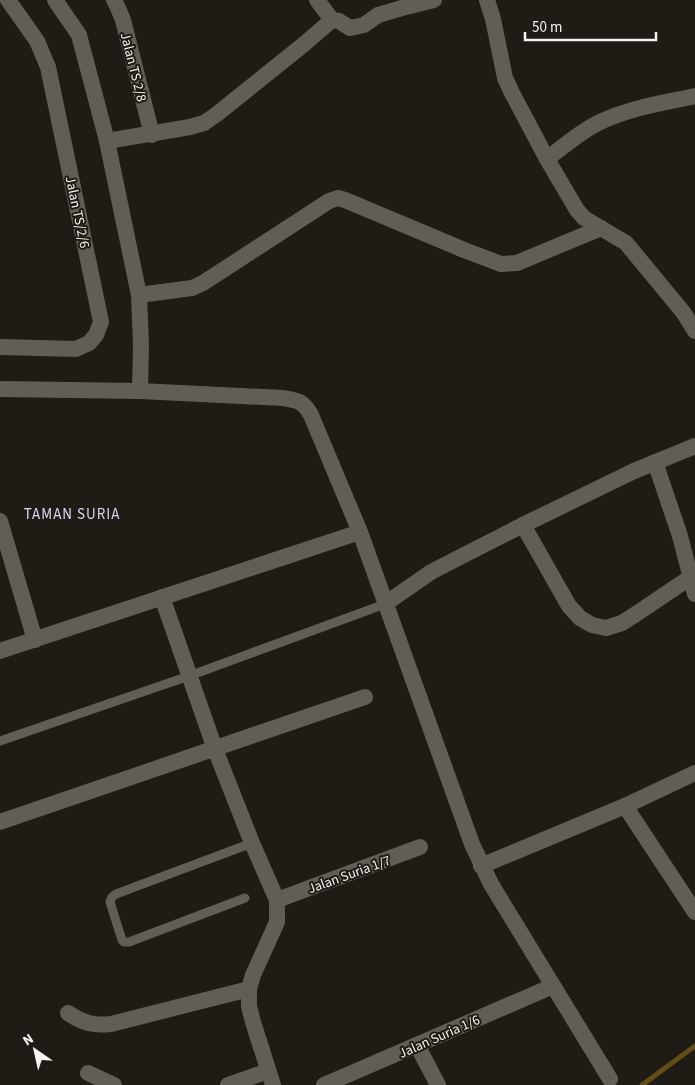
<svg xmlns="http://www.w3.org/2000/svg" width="695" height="1085" viewBox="0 0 695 1085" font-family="'Source Sans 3',sans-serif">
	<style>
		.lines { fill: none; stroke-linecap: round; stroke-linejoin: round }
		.stream { stroke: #654d17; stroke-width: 5 }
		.service { stroke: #625e56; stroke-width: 9 }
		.minor { stroke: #625e56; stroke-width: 16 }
		.labels { text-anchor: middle; stroke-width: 4; stroke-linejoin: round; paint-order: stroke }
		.street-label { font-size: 14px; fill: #f6f4ef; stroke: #1f1b15 }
		.neighbourhood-label { font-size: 15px; letter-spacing: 1px; fill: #dbd6f3; stroke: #1f1b15 }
	</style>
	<rect width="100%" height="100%" fill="#1f1b15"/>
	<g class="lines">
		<!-- stream -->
		<polyline class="stream" points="642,1085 695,1046"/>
		<!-- service -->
		<g class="service">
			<polyline points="0,741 189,676 385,604"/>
			<polyline points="245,898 129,942 124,942 122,940 110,902 112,897 116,894 252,843"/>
		</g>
		<!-- minor -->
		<g class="minor">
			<polyline points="55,0 79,35 107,141 139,295 141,345 140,391"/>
			<polyline points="114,0 118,8 123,20 152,135"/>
			<polyline points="317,0 332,20"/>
			<polyline points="487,0 493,19 505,78 512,93 547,159 577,210 584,218 626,243 683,312 695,331"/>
			<polyline points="107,141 190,127 204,123 217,114 303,45 332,20 339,21 350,28 364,25 378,15 402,8 434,0"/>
			<path d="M547,159C564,146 580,132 598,123C628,108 663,103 695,96"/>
			<polyline points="139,295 192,288 203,283 329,201 338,198 345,200 464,250 501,264 517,263 601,228"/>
			<polyline points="0,347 76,349 89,343 96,335 101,322 48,67 37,41 8,0"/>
			<path d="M0,389L140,391L283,398C299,401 303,401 311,415L360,532L472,844L491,884L610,1079"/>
			<polyline points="655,462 680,536 695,594"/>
			<polyline points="0,521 35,640"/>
			<polyline points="523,525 569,606 580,618 592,625 606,628 622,623 636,614 691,577"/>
			<polyline points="162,597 215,749 252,843 277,900 277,922 253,975 249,989 249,1006 253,1022 273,1085"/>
			<polyline points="385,604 431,572 464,555 523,525 634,471 695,446"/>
			<polyline points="0,651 360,532"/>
			<polyline points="625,806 695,912"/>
			<polyline points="0,822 365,697"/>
			<polyline points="481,866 625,806 695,773"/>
			<polyline points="277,900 420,847"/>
			<path d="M68,1013C83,1023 93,1026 111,1024L249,989"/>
			<polyline points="417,1045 438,1085"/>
			<polyline points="88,1073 114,1085"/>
			<polyline points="228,1085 268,1071"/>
			<polyline points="324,1085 553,986"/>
		</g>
	</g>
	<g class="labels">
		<!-- street labels -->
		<g class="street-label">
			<text transform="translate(134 67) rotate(76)" y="5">Jalan TS 2/8</text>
			<text transform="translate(78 212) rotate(78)" y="5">Jalan TS/2/6</text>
			<text transform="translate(349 874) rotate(-20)" y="5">Jalan Suria 1/7</text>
			<text transform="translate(439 1036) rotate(-24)" y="5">Jalan Suria 1/6</text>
		</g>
		<!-- neighbourhood labels -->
		<g class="neighbourhood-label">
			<text x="72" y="519">TAMAN SURIA</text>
		</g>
	</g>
	<!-- north arrow -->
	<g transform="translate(35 1050) rotate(326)" stroke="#1f1b15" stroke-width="4" paint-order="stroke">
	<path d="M0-4L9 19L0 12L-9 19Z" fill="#f6f4ef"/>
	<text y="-8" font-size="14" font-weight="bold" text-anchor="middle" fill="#f6f4ef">N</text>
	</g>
	<!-- scale -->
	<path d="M525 32v8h131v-8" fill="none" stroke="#f6f4ef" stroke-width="2.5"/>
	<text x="532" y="32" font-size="15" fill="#f6f4ef" stroke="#1f1b15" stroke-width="4" paint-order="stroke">50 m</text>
</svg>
